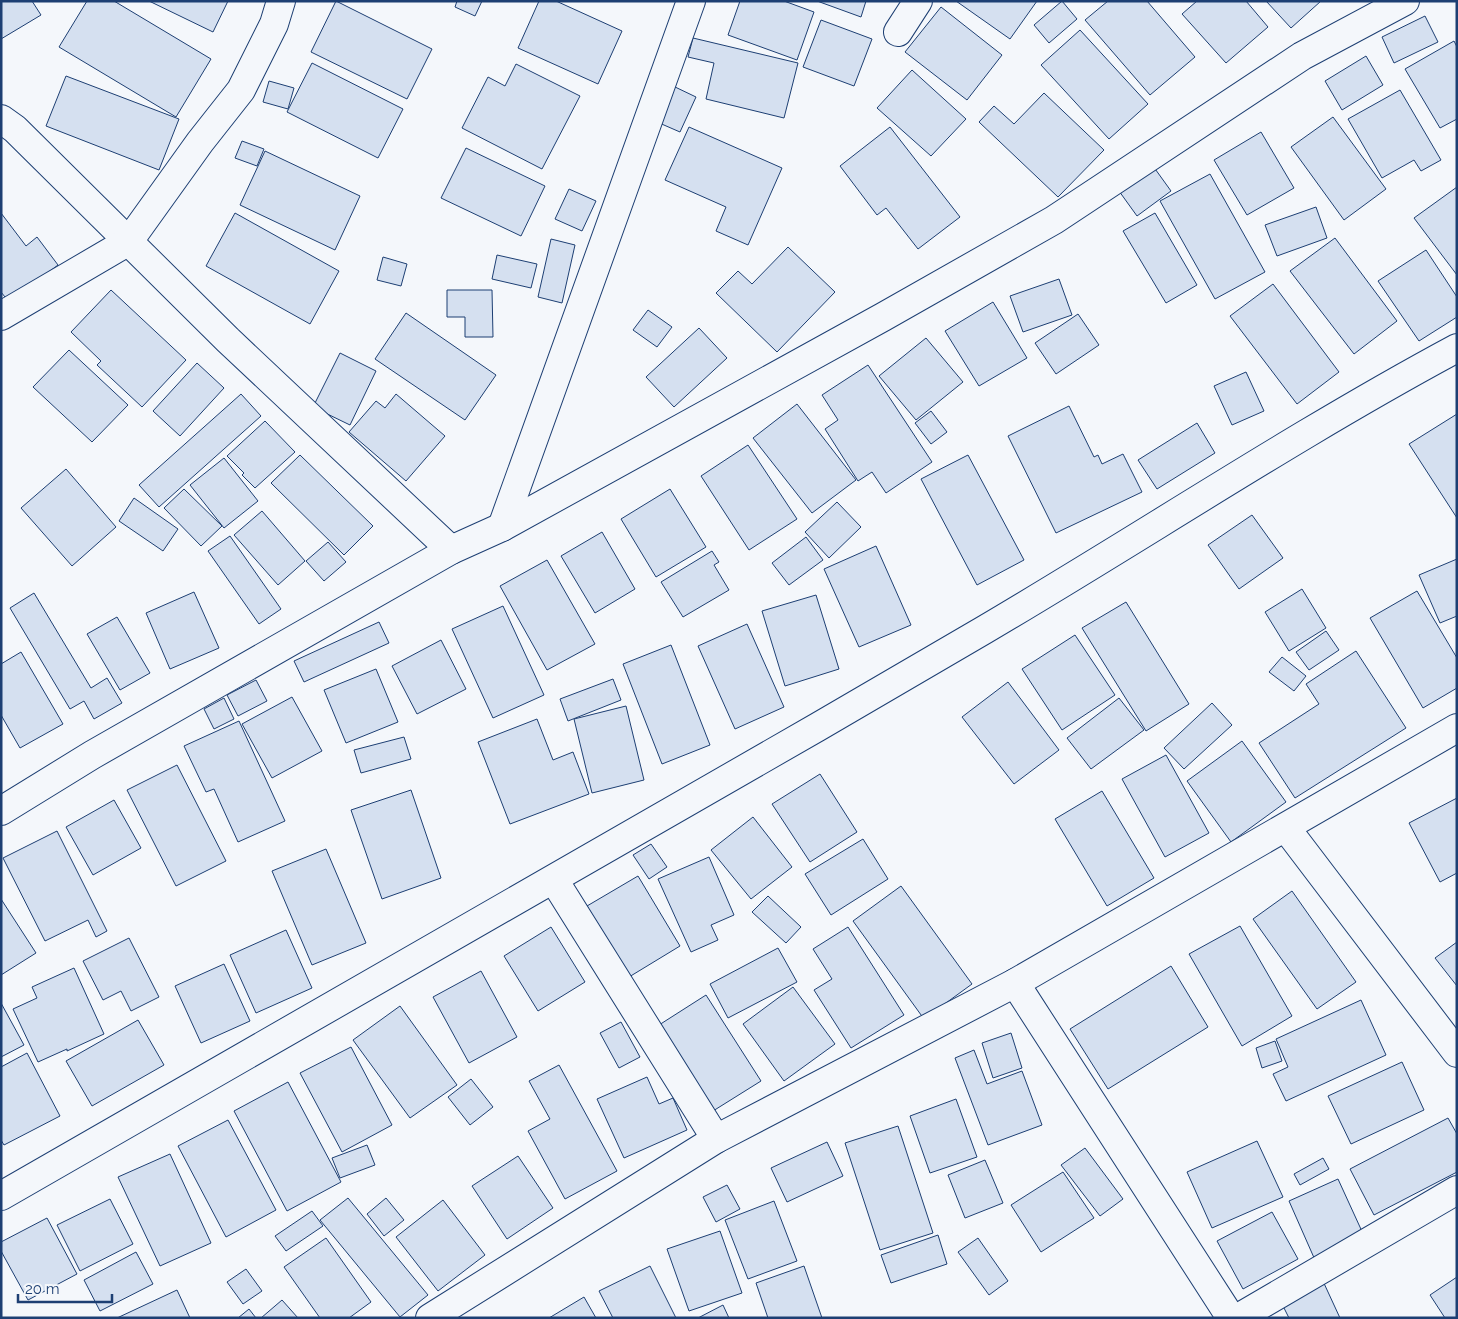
<svg xmlns="http://www.w3.org/2000/svg" width="1458" height="1319" viewBox="0 0 1458 1319" font-family="Raleway,sans-serif">
	<style>
		.building { fill: #d5e0f0; stroke: #1d3f73 }
		.lines { fill: none; stroke-linecap: round; stroke-linejoin: round }
		.street-casing { stroke: #1d3f73; stroke-width: 30 }
		.street { stroke: #f4f7fb; stroke-width: 28 }
	</style>
	<rect width="100%" height="100%" fill="#f4f7fb"/>
	<!-- building -->
	<g class="building">
		<polygon points="1,1 32,1 41,15 1,39"/>
		<polygon points="87,1 114,1 211,59 176,117 59,47"/>
		<polygon points="149,1 228,1 213,32"/>
		<polygon points="336,1 432,49 407,99 311,52"/>
		<polygon points="457,1 482,1 475,16 455,7"/>
		<polygon points="539,1 556,1 622,31 598,84 518,48"/>
		<polygon points="740,1 784,1 814,12 797,60 728,35"/>
		<polygon points="817,1 866,1 861,17"/>
		<polygon points="956,1 1037,1 1010,39"/>
		<polygon points="1062,1 1077,19 1049,43 1034,25"/>
		<polygon points="1108,1 1147,1 1195,57 1150,95 1085,20"/>
		<polygon points="1197,1 1246,1 1268,27 1226,63 1182,14"/>
		<polygon points="1266,1 1321,1 1291,28"/>
		<polygon points="941,7 1002,55 967,100 905,52"/>
		<polygon points="1425,16 1438,42 1394,63 1382,37"/>
		<polygon points="821,20 872,39 854,86 803,67"/>
		<polygon points="1080,30 1148,104 1109,139 1041,65"/>
		<polygon points="693,38 798,63 784,118 706,99 714,63 688,57"/>
		<polygon points="1454,41 1457,47 1457,119 1440,128 1405,69"/>
		<polygon points="1366,56 1383,85 1342,110 1325,81"/>
		<polygon points="312,63 403,109 378,158 287,112"/>
		<polygon points="516,64 580,96 542,169 462,128 488,77 505,86"/>
		<polygon points="912,70 966,119 931,156 877,108"/>
		<polygon points="66,76 179,119 159,170 46,126"/>
		<polygon points="269,81 294,88 288,109 263,102"/>
		<polygon points="673,86 696,97 680,132 657,122"/>
		<polygon points="1400,90 1441,160 1421,171 1414,160 1382,178 1348,119"/>
		<polygon points="1044,93 1104,150 1058,197 979,122 994,106 1014,124"/>
		<polygon points="1333,117 1386,189 1344,220 1291,147"/>
		<polygon points="689,127 782,168 748,245 716,231 726,207 665,180"/>
		<polygon points="890,127 960,217 918,249 886,208 877,215 840,166"/>
		<polygon points="1261,132 1294,188 1247,215 1214,160"/>
		<polygon points="242,141 264,149 257,166 235,158"/>
		<polygon points="466,148 545,186 521,236 441,198"/>
		<polygon points="265,151 360,196 335,250 240,205"/>
		<polygon points="1153,166 1171,191 1137,216 1119,191"/>
		<polygon points="1210,174 1265,272 1215,299 1160,201"/>
		<polygon points="1457,187 1457,275 1414,218"/>
		<polygon points="569,189 596,201 582,231 555,219"/>
		<polygon points="1316,207 1327,238 1277,256 1265,225"/>
		<polygon points="1,213 26,246 37,237 58,265 9,302 1,292"/>
		<polygon points="235,213 339,271 310,324 206,266"/>
		<polygon points="1155,213 1197,285 1166,303 1123,231"/>
		<polygon points="1335,238 1397,321 1354,354 1290,271"/>
		<polygon points="551,239 575,245 562,303 538,297"/>
		<polygon points="788,247 835,292 777,352 716,293 738,271 752,284"/>
		<polygon points="1426,250 1457,297 1457,317 1419,341 1378,281"/>
		<polygon points="497,255 537,264 531,288 492,279"/>
		<polygon points="383,257 407,264 401,286 377,280"/>
		<polygon points="1059,279 1072,315 1023,332 1010,296"/>
		<polygon points="1273,284 1339,372 1297,404 1230,316"/>
		<polygon points="111,290 186,360 142,407 97,365 101,361 71,332"/>
		<polygon points="447,290 492,290 493,337 465,337 465,317 447,317"/>
		<polygon points="993,302 1027,358 979,386 945,331"/>
		<polygon points="648,310 672,327 657,347 633,330"/>
		<polygon points="406,313 496,375 465,420 375,359"/>
		<polygon points="1078,314 1099,345 1056,374 1035,343"/>
		<polygon points="699,328 727,358 674,407 646,377"/>
		<polygon points="926,338 963,382 916,420 879,376"/>
		<polygon points="69,350 128,405 92,442 33,387"/>
		<polygon points="340,353 376,371 350,425 313,407"/>
		<polygon points="197,363 224,388 180,436 153,411"/>
		<polygon points="868,365 932,462 886,493 872,472 858,481 825,429 838,420 822,395"/>
		<polygon points="1246,372 1264,411 1232,425 1214,386"/>
		<polygon points="241,394 261,416 159,507 139,485"/>
		<polygon points="396,394 445,436 406,481 349,432 376,401 385,408"/>
		<polygon points="797,404 856,480 812,513 753,438"/>
		<polygon points="1069,406 1094,457 1098,455 1102,464 1123,454 1142,492 1056,533 1008,436"/>
		<polygon points="931,411 947,432 931,444 915,423"/>
		<polygon points="1457,414 1457,518 1409,444"/>
		<polygon points="265,421 295,452 255,488 242,475 244,473 227,456"/>
		<polygon points="1197,423 1215,453 1157,489 1138,460"/>
		<polygon points="748,445 797,519 749,550 701,476"/>
		<polygon points="300,455 373,526 344,555 271,483"/>
		<polygon points="968,455 1024,560 977,585 921,479"/>
		<polygon points="224,458 258,501 224,528 190,485"/>
		<polygon points="66,469 116,527 72,566 21,508"/>
		<polygon points="184,489 222,526 201,546 164,508"/>
		<polygon points="670,489 706,547 656,577 621,519"/>
		<polygon points="134,498 178,529 163,551 119,521"/>
		<polygon points="837,502 861,527 829,558 805,532"/>
		<polygon points="262,511 305,561 278,585 234,535"/>
		<polygon points="1252,515 1283,558 1239,589 1208,545"/>
		<polygon points="602,532 635,589 595,613 561,556"/>
		<polygon points="230,536 281,609 259,624 208,551"/>
		<polygon points="806,537 823,560 789,585 772,563"/>
		<polygon points="328,542 346,562 324,581 306,561"/>
		<polygon points="876,546 911,625 859,647 824,569"/>
		<polygon points="712,551 719,562 714,565 729,590 683,617 661,582"/>
		<polygon points="1457,559 1457,616 1440,623 1419,575"/>
		<polygon points="547,560 595,644 547,670 500,586"/>
		<polygon points="1302,589 1326,628 1289,651 1265,612"/>
		<polygon points="1417,591 1457,658 1457,688 1423,708 1370,618"/>
		<polygon points="194,592 219,648 170,669 146,613"/>
		<polygon points="34,593 91,688 107,678 122,703 94,719 84,701 70,709 10,608"/>
		<polygon points="816,595 839,669 785,686 762,611"/>
		<polygon points="1126,602 1189,704 1146,731 1082,628"/>
		<polygon points="503,606 544,695 493,718 452,629"/>
		<polygon points="117,617 150,673 120,690 87,634"/>
		<polygon points="379,622 389,643 304,682 294,661"/>
		<polygon points="747,624 784,707 735,729 698,646"/>
		<polygon points="1326,631 1339,650 1309,670 1296,652"/>
		<polygon points="1075,635 1115,695 1062,730 1022,669"/>
		<polygon points="441,640 466,689 417,714 392,666"/>
		<polygon points="671,645 710,745 662,764 623,664"/>
		<polygon points="1356,651 1406,728 1295,798 1259,743 1319,704 1306,684"/>
		<polygon points="21,652 63,724 20,748 1,715 1,664"/>
		<polygon points="1282,657 1306,676 1294,691 1269,672"/>
		<polygon points="376,669 398,722 346,743 324,690"/>
		<polygon points="613,679 621,700 568,721 560,699"/>
		<polygon points="256,680 267,701 238,716 227,695"/>
		<polygon points="1008,682 1059,750 1014,784 962,717"/>
		<polygon points="292,697 322,751 272,778 242,724"/>
		<polygon points="224,698 234,719 214,729 204,709"/>
		<polygon points="1119,698 1144,730 1091,769 1067,738"/>
		<polygon points="1212,703 1232,725 1184,769 1164,748"/>
		<polygon points="626,706 644,780 592,793 574,719"/>
		<polygon points="537,719 553,760 573,752 589,794 510,824 478,742"/>
		<polygon points="239,721 285,821 238,842 214,789 206,792 184,746"/>
		<polygon points="404,737 411,759 361,773 354,750"/>
		<polygon points="1242,741 1286,802 1231,842 1187,781"/>
		<polygon points="1166,755 1209,833 1165,857 1122,779"/>
		<polygon points="177,765 226,861 176,886 127,790"/>
		<polygon points="820,774 857,832 810,862 772,804"/>
		<polygon points="411,790 441,878 382,899 351,810"/>
		<polygon points="1102,791 1154,878 1107,906 1055,819"/>
		<polygon points="1457,798 1457,873 1440,882 1409,823"/>
		<polygon points="114,800 141,848 93,875 66,827"/>
		<polygon points="753,817 792,867 751,899 711,850"/>
		<polygon points="57,831 107,931 96,937 88,920 45,941 3,858"/>
		<polygon points="863,839 888,879 831,915 805,874"/>
		<polygon points="651,844 667,867 649,879 633,855"/>
		<polygon points="326,849 366,943 312,965 272,871"/>
		<polygon points="709,857 734,915 711,925 718,940 691,952 658,879"/>
		<polygon points="638,876 680,946 629,977 587,906"/>
		<polygon points="901,886 972,984 924,1019 853,921"/>
		<polygon points="1292,891 1356,982 1317,1009 1253,919"/>
		<polygon points="768,896 801,927 786,943 752,912"/>
		<polygon points="1,899 36,953 1,975"/>
		<polygon points="1240,926 1292,1016 1242,1046 1189,954"/>
		<polygon points="551,927 585,982 538,1011 504,956"/>
		<polygon points="848,927 904,1015 851,1048 814,990 832,979 813,949"/>
		<polygon points="286,930 312,988 256,1013 230,955"/>
		<polygon points="129,938 159,997 131,1011 121,991 103,1000 83,961"/>
		<polygon points="1457,942 1457,986 1435,958"/>
		<polygon points="778,948 797,982 728,1018 710,984"/>
		<polygon points="224,964 250,1021 201,1043 175,986"/>
		<polygon points="1171,966 1208,1027 1108,1089 1070,1029"/>
		<polygon points="74,968 104,1034 67,1051 67,1049 38,1062 13,1009 37,998 32,987"/>
		<polygon points="481,971 517,1037 469,1063 433,997"/>
		<polygon points="793,987 835,1044 784,1081 743,1024"/>
		<polygon points="706,995 761,1081 713,1111 659,1025"/>
		<polygon points="1361,1000 1386,1055 1286,1101 1273,1074 1288,1067 1276,1039"/>
		<polygon points="1,1003 24,1045 1,1057"/>
		<polygon points="400,1006 457,1085 410,1118 353,1040"/>
		<polygon points="138,1020 164,1065 92,1106 66,1061"/>
		<polygon points="621,1022 640,1057 619,1068 600,1033"/>
		<polygon points="1011,1033 1022,1068 993,1078 982,1043"/>
		<polygon points="1275,1041 1282,1061 1262,1068 1256,1048"/>
		<polygon points="351,1047 392,1125 342,1152 300,1073"/>
		<polygon points="974,1050 987,1084 1022,1071 1042,1125 988,1145 955,1058"/>
		<polygon points="27,1053 60,1116 4,1145 1,1140 1,1067"/>
		<polygon points="1402,1062 1424,1110 1351,1144 1328,1096"/>
		<polygon points="559,1065 617,1171 565,1199 528,1131 550,1119 529,1081"/>
		<polygon points="647,1077 659,1104 673,1098 687,1130 624,1158 597,1099"/>
		<polygon points="471,1079 493,1107 470,1125 448,1097"/>
		<polygon points="288,1082 341,1182 287,1211 234,1111"/>
		<polygon points="956,1099 977,1157 930,1173 910,1116"/>
		<polygon points="1448,1118 1457,1134 1457,1172 1374,1215 1350,1169"/>
		<polygon points="228,1120 276,1210 226,1237 178,1146"/>
		<polygon points="898,1126 933,1233 880,1250 845,1143"/>
		<polygon points="1257,1141 1283,1197 1212,1228 1187,1172"/>
		<polygon points="827,1142 843,1176 787,1202 771,1168"/>
		<polygon points="367,1145 375,1165 340,1178 332,1158"/>
		<polygon points="1085,1148 1123,1199 1100,1216 1061,1165"/>
		<polygon points="170,1154 211,1243 160,1266 118,1177"/>
		<polygon points="518,1156 553,1208 507,1239 472,1186"/>
		<polygon points="1323,1158 1329,1169 1300,1185 1294,1174"/>
		<polygon points="985,1160 1003,1203 965,1218 948,1175"/>
		<polygon points="1063,1172 1094,1218 1041,1252 1011,1205"/>
		<polygon points="1338,1179 1365,1238 1315,1260 1289,1201"/>
		<polygon points="727,1185 740,1209 716,1222 703,1197"/>
		<polygon points="348,1198 428,1295 400,1317 320,1220"/>
		<polygon points="386,1198 404,1220 384,1236 367,1214"/>
		<polygon points="110,1199 133,1244 80,1271 57,1225"/>
		<polygon points="443,1200 485,1255 438,1291 396,1237"/>
		<polygon points="774,1201 797,1261 748,1279 725,1220"/>
		<polygon points="312,1211 323,1226 286,1251 275,1236"/>
		<polygon points="1272,1212 1298,1259 1243,1289 1217,1241"/>
		<polygon points="47,1218 77,1274 28,1300 1,1251 1,1242"/>
		<polygon points="720,1231 742,1293 689,1311 667,1249"/>
		<polygon points="938,1235 947,1264 891,1283 881,1255"/>
		<polygon points="326,1238 371,1302 349,1318 320,1318 284,1267"/>
		<polygon points="978,1238 1008,1281 989,1295 958,1252"/>
		<polygon points="136,1252 153,1284 100,1311 84,1280"/>
		<polygon points="650,1266 676,1318 613,1318 599,1291"/>
		<polygon points="804,1266 822,1318 768,1318 756,1283"/>
		<polygon points="246,1269 262,1291 243,1304 227,1282"/>
		<polygon points="1457,1277 1457,1318 1445,1318 1430,1295"/>
		<polygon points="1322,1279 1340,1318 1289,1318 1280,1300"/>
		<polygon points="177,1290 190,1318 117,1318"/>
		<polygon points="584,1297 596,1318 549,1318"/>
		<polygon points="282,1300 298,1318 261,1318"/>
		<polygon points="723,1305 729,1318 698,1318"/>
		<polygon points="249,1309 256,1318 238,1318"/>
	</g>
	<g class="lines">
		<defs>
			<g id="street">
				<polyline points="898,32 918,1"/>
				<polyline points="1,119 15,129 228,340 451,550"/>
				<polyline points="1,316 129,241 200,142 241,90 274,24 281,1"/>
				<polyline points="502,527 691,1"/>
				<polyline points="1,811 92,755 451,550 502,527 883,317 1054,220 1302,56 1405,1"/>
				<polyline points="1286,828 1457,1053"/>
				<polyline points="554,880 716,1139"/>
				<polyline points="1015,983 1231,1318"/>
				<path d="M1,1196C330,1008 658,821 984,630C1142,537 1295,435 1457,348"/>
				<polyline points="430,1318 716,1139 1015,983 1457,728"/>
				<polyline points="1238,1318 1457,1190"/>
			</g>
		</defs>
		<!-- street casing -->
		<use href="#street" class="street-casing"/>
		<!-- street -->
		<use href="#street" class="street"/>
	</g>
	<!-- border -->
	<rect width="1458" height="1319" fill="none" stroke="#1d3f73" stroke-width="5"/>
	<!-- scale -->
	<path d="M18 1294v8h94v-8" fill="none" stroke="#1d3f73" stroke-width="2.5"/>
	<text x="25" y="1294" font-size="15" fill="#1d3f73" stroke="#f4f7fb" stroke-width="4" paint-order="stroke">20 m</text>
</svg>
